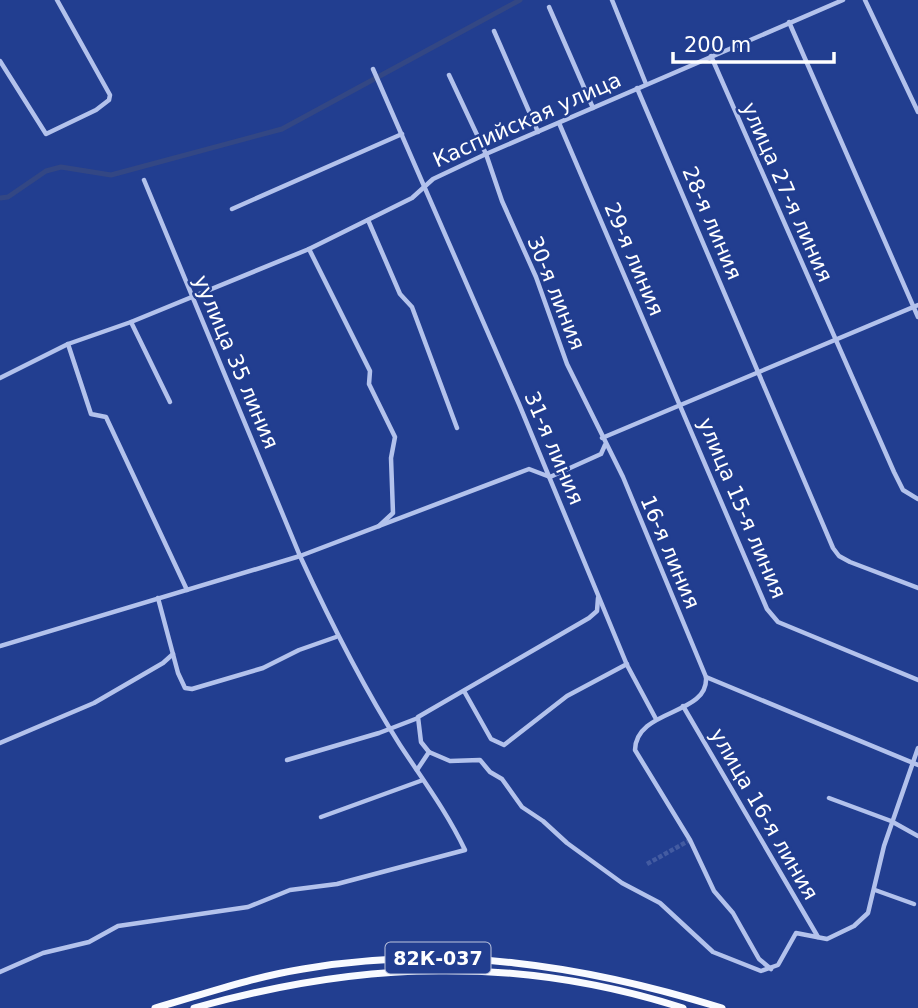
<svg xmlns="http://www.w3.org/2000/svg" width="918" height="1008" viewBox="0 0 918 1008" font-family="'DejaVu Sans',sans-serif">
	<style>
		.lines { fill: none; stroke-linecap: round; stroke-linejoin: round }
		.canal { stroke: #334784; stroke-width: 5 }
		.minor-tunnel { stroke: #435ba1; stroke-width: 4.5; stroke-dasharray: 4.5 2; stroke-linecap: butt }
		.minor { stroke: #b3c2ec; stroke-width: 4.5 }
		.primary { stroke: #f8faff; stroke-width: 7 }
		.labels { text-anchor: middle; stroke-width: 5; stroke-linejoin: round; paint-order: stroke }
		.shield { fill: #223e90; stroke: #bdc5de; stroke-width: 2 }
		.shield-label { font-size: 19px; font-weight: bold; fill: #fff }
		.street-label { font-size: 21px; fill: #fff; stroke: #223e90 }
	</style>
	<rect width="100%" height="100%" fill="#223e90"/>
	<g class="lines">
		<!-- canal -->
		<polyline class="canal" points="0,198 8,197 46,171 61,167 111,175 282,129 520,0"/>
		<!-- minor-tunnel -->
		<polyline class="minor-tunnel" points="647,864 690,840"/>
		<!-- minor -->
		<g class="minor">
			<polyline points="612,0 646,84"/>
			<polyline points="865,0 918,112"/>
			<polyline points="549,7 593,108"/>
			<polyline points="789,22 918,317"/>
			<polyline points="494,31 538,132"/>
			<polyline points="711,56 894,472 903,490 918,499"/>
			<polyline points="0,61 46,134 96,110 109,100 110,95 57,0"/>
			<polyline points="373,69 519,404 627,665 656,719"/>
			<path d="M449,75L486,154L502,201L536,277L567,364L623,477L706,677C709,716 636,708 635,750L690,840L714,891L733,913L759,959L771,969"/>
			<polyline points="637,88 833,548 839,556 850,562 918,588"/>
			<polyline points="559,123 767,609 778,622 918,680"/>
			<polyline points="232,209 402,134"/>
			<polyline points="368,220 400,294 412,307 457,428"/>
			<polyline points="309,249 370,371 369,384 395,437 391,458 393,513 379,526"/>
			<polyline points="131,322 170,402"/>
			<polyline points="68,344 91,414 106,417 187,590"/>
			<polyline points="0,378 68,344 131,322 309,249 412,198 433,179 486,154 843,0"/>
			<polyline points="602,438 918,305"/>
			<polyline points="158,598 178,673 185,688 192,689 263,668 299,650 336,637"/>
			<polyline points="0,646 300,556 144,180"/>
			<polyline points="706,677 918,765"/>
			<polyline points="464,691 491,739 504,745 567,696 627,664"/>
			<polyline points="683,706 818,937"/>
			<polyline points="0,743 94,703 163,663 173,654"/>
			<polyline points="429,752 421,742 418,717 589,618 597,611 598,598"/>
			<polyline points="287,760 379,733 418,718"/>
			<polyline points="417,770 429,752 450,761 480,760 490,772 502,779 522,807 543,821 567,843 622,883 660,903 713,952 761,971 778,965 796,933 827,939 854,926 868,913 884,846 918,748"/>
			<polyline points="829,798 891,821 918,836"/>
			<polyline points="321,817 423,780"/>
			<polyline points="875,890 914,904"/>
			<path d="M0,972L43,953L89,942L118,926L248,907L290,890L337,884L465,850C447,812 423,780 400,745C362,685 330,621 300,556L529,469L550,477L601,454L605,445"/>
		</g>
		<!-- primary -->
		<g class="primary">
			<path d="M155,1008C204,994 253,977 303,969C448,944 583,965 722,1008"/>
			<path d="M194,1008C361,961 517,955 683,1008"/>
		</g>
	</g>
	<g class="labels">
		<!-- shield labels -->
		<rect class="shield" x="385.5" y="942.5" width="105" height="31" rx="5"/>
		<g class="shield-label">
			<text x="438" y="965">82К-037</text>
		</g>
		<!-- street labels -->
		<g class="street-label">
			<text transform="translate(527 120) rotate(-24)" y="7">Каспийская улица</text>
			<text transform="translate(787 192) rotate(66)" y="7">улица 27-я линия</text>
			<text transform="translate(712 223) rotate(67)" y="7">28-я линия</text>
			<text transform="translate(634 259) rotate(67)" y="7">29-я линия</text>
			<text transform="translate(556 293) rotate(68)" y="7">30-я линия</text>
			<text transform="translate(236 362) rotate(67)" y="7">уулица 35 линия</text>
			<text transform="translate(554 448) rotate(67)" y="7">31-я линия</text>
			<text transform="translate(742 508) rotate(67)" y="7">улица 15-я линия</text>
			<text transform="translate(670 552) rotate(67)" y="7">16-я линия</text>
			<text transform="translate(764 814) rotate(60)" y="7">улица 16-я линия</text>
		</g>
	</g>
	<!-- scale -->
	<path d="M673 52v10h161v-10" fill="none" stroke="#ffffff" stroke-width="3.5"/>
	<text x="684" y="52" font-size="21" fill="#ffffff" stroke="#223e90" stroke-width="5" paint-order="stroke">200 m</text>
</svg>
